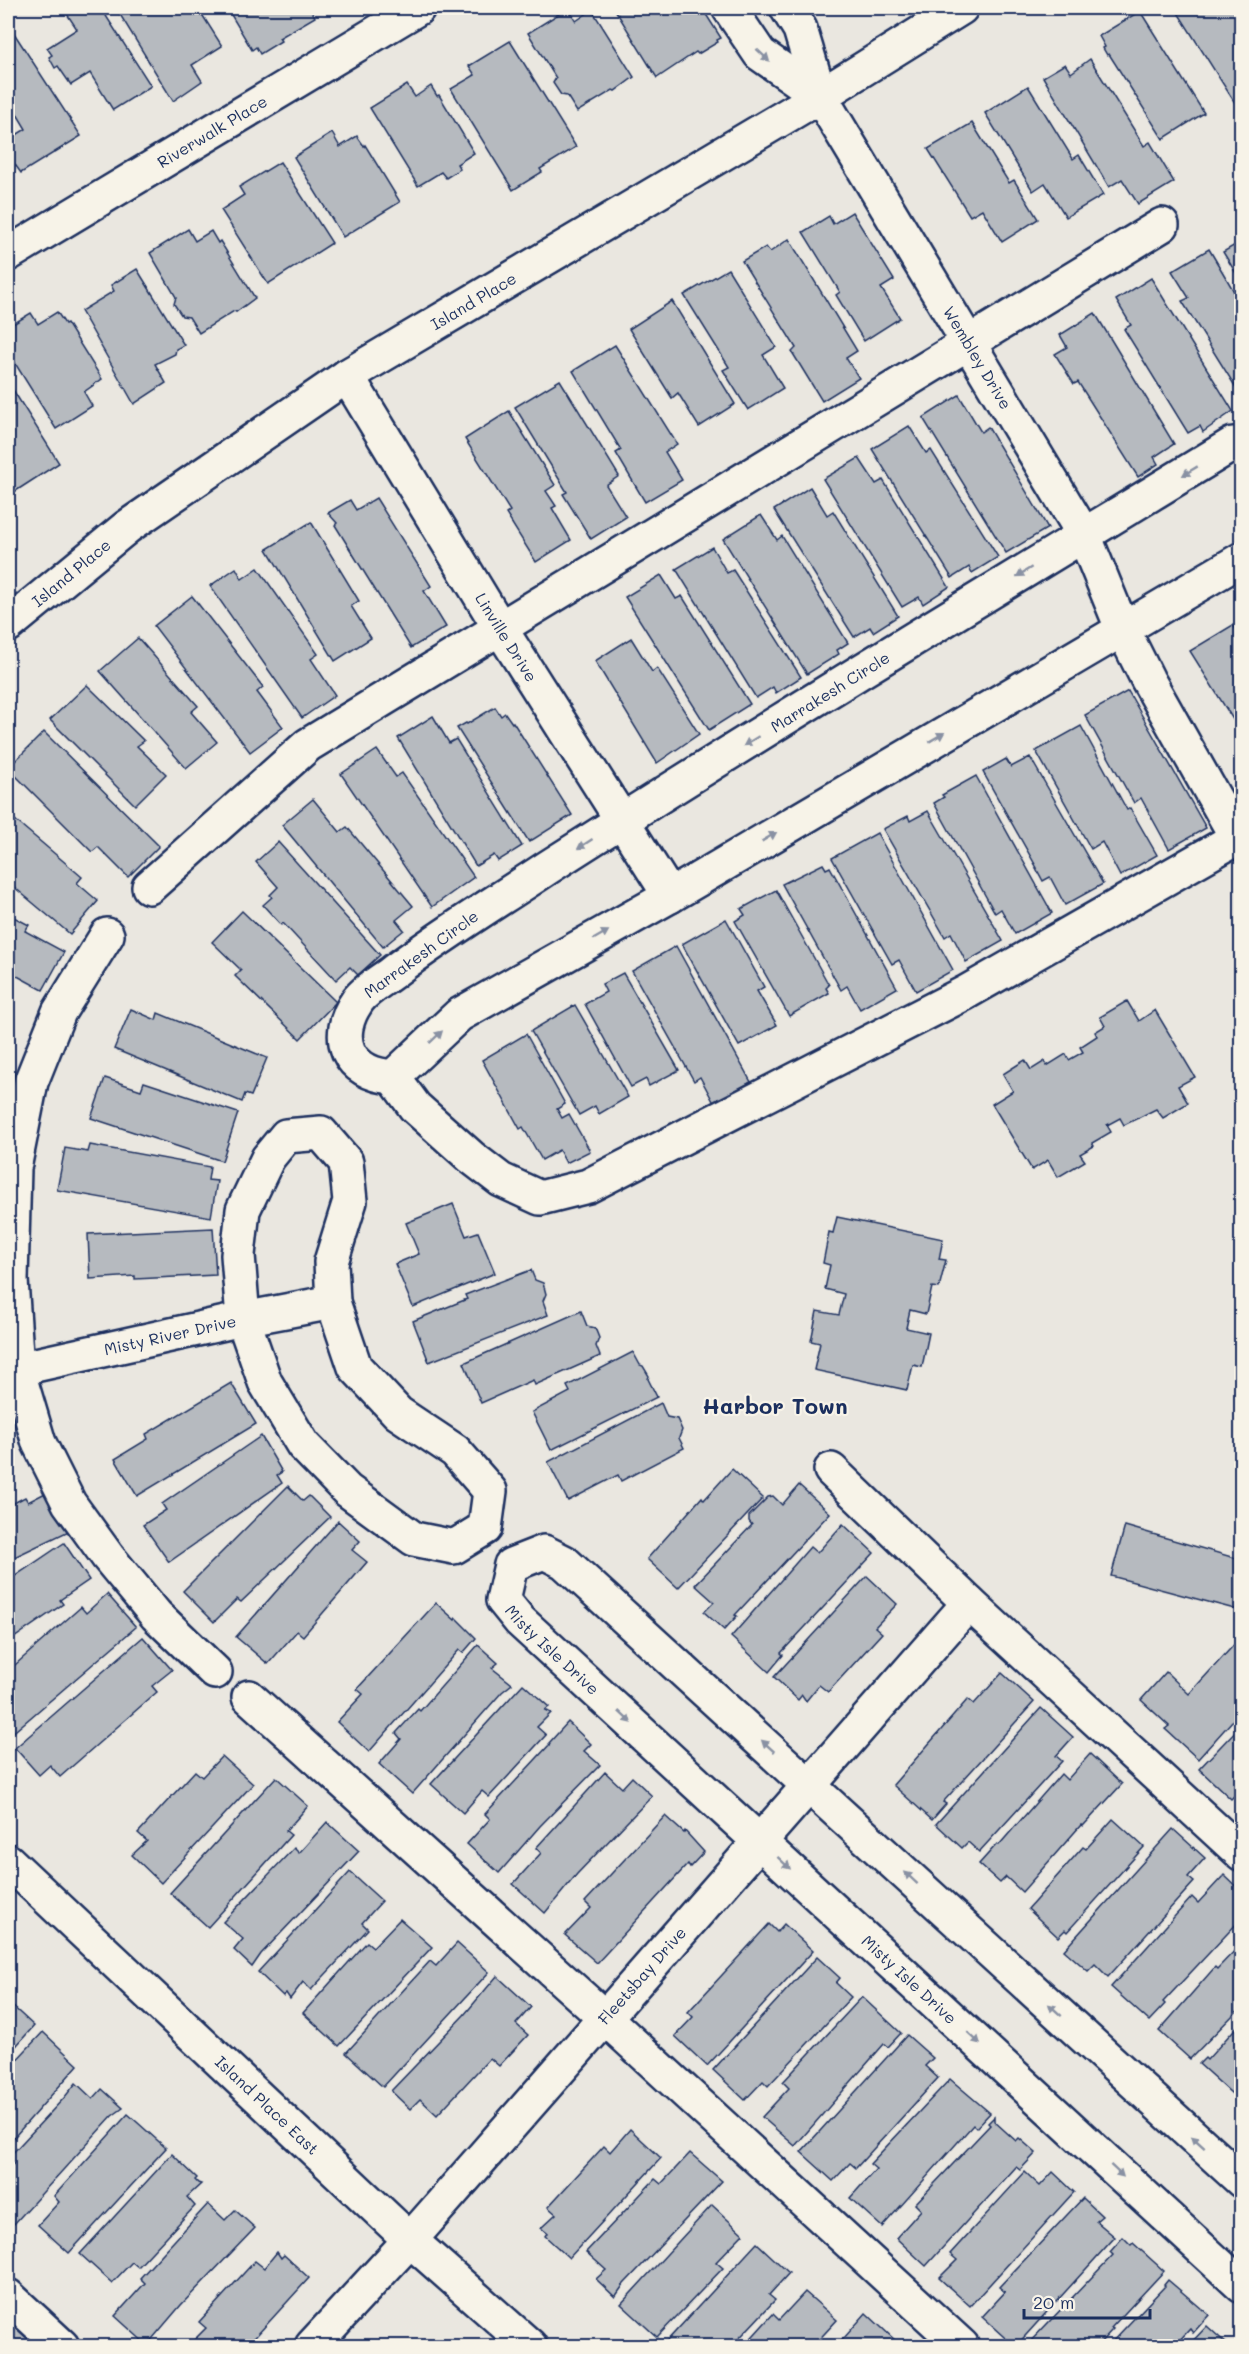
<svg xmlns="http://www.w3.org/2000/svg" width="1249" height="2354" viewBox="0 0 1249 2354" font-family="Mali,sans-serif">
	<style>
		.building { fill: #b6babf; stroke: #1b2f5e; stroke-width: 1.5 }
		.lines { fill: none; stroke-linecap: round; stroke-linejoin: round }
		.minor-casing { stroke: #1b2f5e; stroke-width: 38 }
		.minor { stroke: #f7f3e8; stroke-width: 33 }
		.oneway { fill: #8991a3 }
		.labels { text-anchor: middle; stroke-width: 4.5; stroke-linejoin: round; paint-order: stroke }
		.street-label { font-size: 16px; fill: #1b2f5e; stroke: #f7f3e8 }
		.district-label { font-size: 22px; font-weight: bold; fill: #1b2f5e; stroke: #f7f3e8 }
	</style>
	<rect width="100%" height="100%" fill="#eae7e0"/>
	<filter id="ink" filterUnits="userSpaceOnUse"><feTurbulence type="fractalNoise" baseFrequency=".0167" numOctaves="2"/><feDisplacementMap in="SourceGraphic" scale="12" xChannelSelector="R" yChannelSelector="G"/><feConvolveMatrix kernelMatrix="1 2 1 2 8 2 1 2 1" color-interpolation-filters="sRGB"/></filter>
	<g filter="url(#ink)">
		<!-- building -->
		<g class="building">
			<polygon points="63,8 101,8 151,86 113,110 90,73 71,85 58,66 55,68 49,57 52,55 47,48 77,29"/>
			<polygon points="116,8 198,8 222,46 192,65 202,81 173,101"/>
			<polygon points="227,8 310,8 315,17 279,38 281,41 260,54 256,47 252,50"/>
			<polygon points="568,8 576,21 592,10 634,77 615,91 613,90 577,112 567,96 561,95 553,83 556,78 528,33"/>
			<polygon points="614,8 702,8 721,38 717,40 718,42 698,54 696,52 657,78"/>
			<polygon points="1175,8 1242,8 1242,28 1239,29 1242,33 1242,114"/>
			<polygon points="1140,11 1204,113 1163,139 1109,54 1107,55 1103,48 1105,47 1099,36"/>
			<polygon points="10,27 81,136 21,173 8,155 9,153 8,140 26,129 8,99 8,28"/>
			<polygon points="510,41 576,147 540,169 542,172 513,190 451,89 475,75 469,66"/>
			<polygon points="1090,59 1144,146 1150,142 1174,182 1138,204 1122,179 1109,187 1043,77 1065,64 1071,73"/>
			<polygon points="407,85 415,97 431,86 437,96 439,95 474,153 457,164 460,169 446,178 441,172 418,186 370,108"/>
			<polygon points="1028,86 1073,159 1079,155 1103,195 1066,217 1045,183 1033,191 985,113"/>
			<polygon points="972,123 1009,183 1014,180 1038,219 1002,242 982,209 970,216 928,149"/>
			<polygon points="332,133 340,147 357,136 364,146 365,145 400,202 343,237 294,157"/>
			<polygon points="280,162 332,243 268,284 221,210 244,195 239,187"/>
			<polygon points="852,212 894,280 881,288 900,318 864,341 836,295 840,292 803,232 829,216 833,224"/>
			<polygon points="188,229 195,241 211,231 218,243 220,241 255,298 236,312 234,311 199,333 189,317 182,316 174,304 176,297 150,253"/>
			<polygon points="789,239 857,351 846,358 859,378 822,401 792,352 796,348 742,261 766,247 770,252"/>
			<polygon points="1242,241 1242,283 1223,252"/>
			<polygon points="1209,249 1242,305 1242,400 1240,394 1182,301 1189,298 1172,271"/>
			<polygon points="137,269 184,345 176,349 175,354 155,364 166,383 134,404 81,311 114,291 111,285"/>
			<polygon points="728,269 776,347 763,355 783,388 748,410 723,370 729,367 684,295"/>
			<polygon points="1151,278 1233,411 1203,432 1200,426 1188,433 1124,329 1131,325 1116,300"/>
			<polygon points="672,301 735,404 699,427 678,393 672,398 629,329"/>
			<polygon points="57,312 65,324 67,323 102,379 84,392 92,406 56,429 8,352 8,327 31,313 38,324"/>
			<polygon points="1095,313 1174,444 1154,457 1158,464 1138,477 1078,382 1074,384 1055,354 1067,347 1060,335"/>
			<polygon points="615,345 677,444 665,452 682,480 645,502 616,453 621,450 573,371"/>
			<polygon points="560,380 619,476 606,485 626,517 591,539 563,494 567,492 515,407"/>
			<polygon points="8,382 59,463 8,496"/>
			<polygon points="959,395 981,432 988,427 1048,528 1006,553 923,418"/>
			<polygon points="509,411 555,485 546,491 556,506 552,508 571,540 536,562 506,514 510,511 465,439"/>
			<polygon points="909,426 926,453 931,450 998,557 972,573 969,567 952,578 872,449"/>
			<polygon points="859,458 876,484 883,480 949,587 923,604 919,597 902,607 823,479"/>
			<polygon points="810,487 827,515 833,511 898,616 873,632 870,627 854,637 774,510"/>
			<polygon points="376,498 431,586 424,591 446,627 411,648 335,525 337,523 328,513 350,500 356,510"/>
			<polygon points="761,515 777,540 782,536 848,643 837,650 839,654 807,674 723,539"/>
			<polygon points="311,522 359,601 351,606 371,638 335,661 267,549"/>
			<polygon points="712,547 727,573 733,570 801,677 776,693 773,687 756,698 676,569"/>
			<polygon points="236,568 242,579 258,568 318,654 311,659 335,695 302,718 210,586"/>
			<polygon points="661,575 676,599 682,596 750,704 709,730 625,597"/>
			<polygon points="192,596 263,687 257,692 283,727 250,752 154,626"/>
			<polygon points="1233,625 1242,639 1242,734 1190,651"/>
			<polygon points="138,638 198,706 191,712 217,742 186,768 100,671"/>
			<polygon points="631,638 652,672 657,668 699,734 657,763 595,661"/>
			<polygon points="87,685 144,741 137,746 166,774 135,805 50,720"/>
			<polygon points="1128,691 1206,828 1169,849 1141,798 1134,803 1085,715"/>
			<polygon points="495,707 501,716 505,713 512,723 513,722 572,815 529,842 457,728 466,723 467,724"/>
			<polygon points="433,716 449,743 456,739 522,846 498,861 494,855 476,866 398,738"/>
			<polygon points="1081,726 1127,810 1130,808 1157,855 1120,876 1102,842 1091,849 1036,751"/>
			<polygon points="44,732 159,846 128,877 98,847 92,852 8,768"/>
			<polygon points="377,750 396,777 402,773 474,877 432,907 341,774"/>
			<polygon points="1030,757 1103,884 1065,905 1050,877 1043,881 1036,868 1037,868 983,772 1006,759 1011,767"/>
			<polygon points="976,776 1052,913 1015,934 1001,909 995,913 934,803 944,797 942,795"/>
			<polygon points="313,799 340,832 347,827 413,906 396,920 404,930 383,947 282,825"/>
			<polygon points="928,811 1003,941 966,962 951,933 945,937 883,829 908,816 910,821"/>
			<polygon points="8,814 82,877 77,883 98,901 70,934 8,882"/>
			<polygon points="877,833 953,970 916,991 899,960 892,964 832,858"/>
			<polygon points="278,842 380,955 358,975 350,967 336,980 283,923 281,925 263,905 272,897 270,895 278,887 256,862"/>
			<polygon points="823,864 826,869 830,867 897,988 860,1009 847,986 841,990 782,884"/>
			<polygon points="776,890 829,985 826,988 829,993 789,1016 735,921 745,915 741,909"/>
			<polygon points="242,911 336,1002 300,1039 235,976 241,970 212,942"/>
			<polygon points="8,914 29,925 25,931 64,952 43,990 8,971"/>
			<polygon points="726,919 764,987 757,991 777,1025 739,1046 682,944"/>
			<polygon points="676,946 751,1082 714,1103 700,1077 694,1081 632,971"/>
			<polygon points="623,973 679,1070 649,1086 646,1079 631,1087 585,1004 606,992 602,984"/>
			<polygon points="1127,1001 1139,1021 1155,1010 1195,1077 1178,1086 1188,1103 1163,1118 1156,1109 1124,1125 1120,1118 1107,1125 1111,1132 1092,1143 1094,1146 1080,1154 1085,1161 1058,1177 1048,1160 1032,1170 992,1104 1013,1091 1003,1074 1025,1060 1031,1070 1045,1061 1047,1066 1066,1054 1069,1060 1083,1052 1080,1047 1097,1036 1095,1032 1105,1026 1100,1017"/>
			<polygon points="575,1005 628,1097 599,1114 595,1106 579,1115 531,1031"/>
			<polygon points="131,1009 156,1020 158,1013 267,1058 251,1096 245,1094 242,1102 114,1049"/>
			<polygon points="526,1034 565,1104 557,1109 562,1118 569,1114 590,1151 566,1163 559,1150 542,1160 523,1127 520,1129 482,1060"/>
			<polygon points="105,1078 141,1090 144,1082 238,1113 222,1161 91,1118"/>
			<polygon points="90,1145 210,1167 208,1180 217,1181 211,1217 57,1190 65,1148 88,1152"/>
			<polygon points="453,1204 466,1236 478,1232 495,1273 413,1307 395,1264 419,1254 406,1223"/>
			<polygon points="837,1217 943,1239 939,1259 946,1260 939,1288 932,1287 926,1314 910,1310 906,1328 929,1333 922,1367 913,1365 907,1390 814,1370 820,1343 811,1341 817,1311 839,1315 844,1294 825,1289 830,1265 823,1263 829,1232 833,1233"/>
			<polygon points="213,1228 216,1275 135,1279 135,1276 90,1279 88,1234"/>
			<polygon points="531,1270 535,1280 543,1283 546,1294 543,1301 548,1315 429,1362 413,1321 467,1299 465,1295"/>
			<polygon points="581,1311 587,1326 595,1328 599,1338 596,1346 600,1356 535,1385 533,1380 481,1403 464,1363"/>
			<polygon points="633,1352 640,1365 643,1366 649,1376 648,1379 657,1397 551,1450 532,1412 570,1392 567,1386"/>
			<polygon points="231,1383 256,1424 137,1496 115,1459 148,1439 146,1434"/>
			<polygon points="661,1403 667,1417 677,1419 682,1430 679,1438 684,1448 621,1481 618,1475 568,1501 548,1462"/>
			<polygon points="261,1436 282,1472 277,1475 282,1483 169,1562 143,1525 166,1510 162,1504"/>
			<polygon points="732,1469 763,1498 678,1588 647,1559 702,1497 704,1500"/>
			<polygon points="799,1485 830,1513 735,1615 737,1616 724,1630 704,1612 714,1602 695,1585 752,1525 749,1521 749,1516 768,1497 773,1496 782,1505"/>
			<polygon points="288,1486 303,1501 309,1496 330,1517 241,1602 237,1599 214,1622 183,1591"/>
			<polygon points="51,1490 71,1530 8,1560 8,1506 25,1497 28,1502"/>
			<polygon points="338,1521 360,1541 352,1550 367,1562 303,1636 297,1631 268,1664 236,1637"/>
			<polygon points="843,1524 874,1553 781,1653 783,1655 769,1672 731,1637 810,1547 817,1553"/>
			<polygon points="1125,1526 1242,1560 1242,1611 1111,1576"/>
			<polygon points="64,1543 89,1580 60,1600 63,1604 8,1642 8,1581"/>
			<polygon points="867,1576 897,1604 875,1627 882,1633 828,1692 819,1685 806,1701 802,1695 798,1700 774,1677"/>
			<polygon points="107,1594 136,1627 9,1736 8,1733 8,1671 81,1607 86,1613"/>
			<polygon points="436,1603 455,1620 456,1618 476,1638 463,1653 459,1650 369,1752 337,1722 363,1694 357,1689"/>
			<polygon points="1242,1636 1242,1710 1198,1759 1165,1729 1169,1726 1141,1700 1166,1672 1189,1694"/>
			<polygon points="143,1637 172,1670 152,1686 157,1692 60,1777 50,1765 39,1775 15,1748"/>
			<polygon points="478,1645 498,1663 492,1668 512,1684 502,1692 412,1794 379,1764 401,1739 396,1733 418,1709 420,1711"/>
			<polygon points="1002,1673 1034,1702 943,1802 946,1804 932,1820 893,1785 968,1699 974,1704"/>
			<polygon points="523,1684 549,1707 545,1710 551,1713 537,1727 546,1735 489,1797 482,1791 463,1813 431,1784"/>
			<polygon points="1041,1708 1073,1737 1056,1756 1062,1761 979,1852 968,1842 962,1848 936,1824"/>
			<polygon points="568,1722 591,1744 584,1751 600,1765 540,1826 499,1873 467,1844 490,1819 485,1814 550,1744 549,1743"/>
			<polygon points="1242,1724 1242,1788 1231,1799 1199,1769"/>
			<polygon points="1090,1754 1122,1784 1083,1826 1081,1825 1022,1892 1006,1877 1000,1883 979,1864 997,1844 999,1845 1061,1774 1067,1780"/>
			<polygon points="222,1756 253,1784 161,1883 132,1855 147,1841 138,1833 195,1771 202,1777"/>
			<polygon points="605,1772 622,1788 632,1777 652,1796 577,1874 545,1913 513,1884 541,1853 536,1848"/>
			<polygon points="276,1777 308,1806 286,1831 291,1835 208,1927 170,1893"/>
			<polygon points="665,1816 684,1833 685,1831 704,1852 690,1867 688,1864 597,1963 565,1935 591,1908 585,1902"/>
			<polygon points="1113,1819 1144,1847 1067,1932 1065,1930 1058,1937 1028,1909 1083,1847 1086,1849"/>
			<polygon points="327,1822 359,1851 261,1954 252,1967 234,1950 243,1939 223,1922 294,1848 299,1853"/>
			<polygon points="1173,1829 1205,1858 1188,1877 1194,1882 1108,1977 1095,1964 1088,1971 1064,1950"/>
			<polygon points="350,1872 382,1901 362,1923 368,1929 311,1990 303,1982 290,1999 286,1993 283,1996 258,1972"/>
			<polygon points="1224,1875 1242,1892 1242,1918 1163,2002 1165,2004 1149,2021 1111,1987 1192,1897 1198,1903"/>
			<polygon points="400,1919 432,1947 339,2046 303,2013 367,1942 373,1947"/>
			<polygon points="769,1924 777,1932 784,1924 813,1951 707,2066 675,2036 693,2017 688,2012"/>
			<polygon points="457,1943 489,1972 383,2087 346,2053 430,1961 436,1966"/>
			<polygon points="1242,1943 1242,2006 1190,2059 1159,2031 1215,1967 1217,1969"/>
			<polygon points="817,1957 840,1978 836,1983 851,1997 768,2086 763,2081 745,2100 713,2070"/>
			<polygon points="497,1976 531,2007 516,2024 528,2035 499,2066 490,2058 437,2115 420,2099 410,2109 391,2091 464,2015"/>
			<polygon points="862,1997 901,2033 888,2047 884,2044 795,2146 762,2117 789,2088 783,2082"/>
			<polygon points="8,2002 34,2026 8,2055"/>
			<polygon points="1242,2021 1242,2098 1240,2101 1199,2064 1205,2058 1207,2060"/>
			<polygon points="43,2032 78,2065 8,2144 8,2069"/>
			<polygon points="907,2035 933,2058 925,2066 938,2078 856,2168 850,2163 833,2181 801,2152"/>
			<polygon points="950,2079 990,2113 976,2128 973,2125 882,2227 850,2198 876,2169 870,2164"/>
			<polygon points="76,2083 93,2099 102,2089 123,2108 112,2116 14,2224 8,2218 8,2170 14,2163 8,2158 64,2098"/>
			<polygon points="128,2114 166,2148 69,2253 38,2225 59,2202 54,2196"/>
			<polygon points="994,2117 994,2121 1016,2141 1019,2138 1036,2153 1020,2170 1016,2167 926,2266 896,2238 921,2210 915,2204 990,2125 988,2123"/>
			<polygon points="630,2129 661,2158 569,2258 545,2236 547,2233 541,2228 556,2214 548,2207 604,2146 610,2152"/>
			<polygon points="690,2153 722,2181 624,2284 615,2297 596,2279 606,2270 586,2252 655,2179 661,2184"/>
			<polygon points="172,2154 197,2178 195,2180 198,2183 201,2184 187,2197 195,2206 138,2267 132,2262 112,2283 80,2254"/>
			<polygon points="1025,2172 1040,2186 1053,2172 1074,2192 970,2306 939,2278 957,2260 950,2254"/>
			<polygon points="1083,2198 1102,2216 1096,2221 1115,2237 1016,2346 1014,2346 982,2317 1005,2292 999,2287"/>
			<polygon points="208,2204 225,2220 235,2210 255,2228 181,2305 147,2345 115,2316 145,2283 140,2278"/>
			<polygon points="712,2205 743,2234 716,2262 723,2268 657,2337 621,2304"/>
			<polygon points="1123,2237 1131,2245 1133,2243 1164,2271 1111,2328 1113,2329 1097,2346 1026,2346 1113,2255 1110,2252"/>
			<polygon points="757,2243 789,2273 769,2295 775,2300 732,2346 669,2346 665,2343"/>
			<polygon points="277,2252 281,2258 284,2255 309,2278 247,2346 188,2346 206,2328 199,2322 255,2261 264,2268"/>
			<polygon points="1168,2280 1209,2315 1193,2333 1190,2329 1174,2346 1108,2346 1165,2286 1164,2285"/>
			<polygon points="805,2292 837,2320 813,2346 744,2346 773,2314 779,2320"/>
			<polygon points="866,2313 897,2342 893,2346 826,2346 831,2340 837,2346"/>
			<polygon points="14,2326 37,2346 8,2346 8,2333"/>
			<polygon points="1207,2326 1229,2346 1188,2346"/>
		</g>
		<g class="lines">
			<defs>
				<g id="minor">
					<polyline points="729,8 760,54 820,96"/>
					<path id="s1" d="M787,8L800,29L820,96L1084,535L1122,628L1148,680L1237,838"/>
					<path id="s2" d="M8,254L418,8"/>
					<path id="s3" d="M347,376L500,628L670,896"/>
					<path d="M1242,445L1233,444C1004,584 773,723 547,868C496,902 443,934 394,971C383,980 366,989 358,1000C332,1037 347,1074 393,1077L459,1015L670,896L1242,559"/>
					<path id="s4" d="M8,625L127,527L347,376L820,96L961,8"/>
					<polyline points="149,887 308,745 1162,225"/>
					<polyline points="107,935 59,1012 31,1082 14,1168 11,1280 17,1369 39,1443 69,1503 108,1557 156,1615 215,1672"/>
					<polyline points="393,1077 415,1107 471,1157 501,1180 540,1198 588,1186 965,993 1242,835"/>
					<polygon points="321,1133 346,1162 350,1201 331,1262 333,1302 355,1367 398,1413 455,1451 490,1491 485,1528 454,1547 414,1539 347,1490 303,1445 265,1382 243,1319 238,1255 243,1210 268,1158 286,1136"/>
					<path id="s5" d="M8,1371L243,1319L333,1302"/>
					<polyline points="831,1470 969,1603 1242,1854"/>
					<polyline points="249,1697 605,2018 962,2346"/>
					<path id="s6" d="M8,1861L410,2240L530,2346"/>
					<path id="s7" d="M1242,2181L564,1562L544,1552L511,1565L503,1600L520,1621L1242,2286"/>
					<polyline points="8,2296 62,2346"/>
					<path id="s8" d="M312,2346L410,2240L969,1603"/>
				</g>
			</defs>
			<!-- minor casing -->
			<use href="#minor" class="minor-casing"/>
			<!-- minor -->
			<use href="#minor" class="minor"/>
		</g>
		<!-- one-way arrows -->
		<defs><path id="oneway-solid" d="M-6-.8H1V-3.2L6.5 0L1 3.2V.8H-6Z" transform="scale(1.5)"/></defs>
		<g class="oneway">
			<use href="#oneway-solid" transform="translate(763 55) rotate(43)"/>
			<use href="#oneway-solid" transform="translate(1190 471) rotate(149)"/>
			<use href="#oneway-solid" transform="translate(1024 572) rotate(148)"/>
			<use href="#oneway-solid" transform="translate(937 737) rotate(-31)"/>
			<use href="#oneway-solid" transform="translate(751 741) rotate(148)"/>
			<use href="#oneway-solid" transform="translate(769 837) rotate(-31)"/>
			<use href="#oneway-solid" transform="translate(585 844) rotate(147)"/>
			<use href="#oneway-solid" transform="translate(601 935) rotate(-30)"/>
			<use href="#oneway-solid" transform="translate(436 1037) rotate(-43)"/>
			<use href="#oneway-solid" transform="translate(625 1717) rotate(43)"/>
			<use href="#oneway-solid" transform="translate(768 1746) rotate(-138)"/>
			<use href="#oneway-solid" transform="translate(784 1863) rotate(43)"/>
			<use href="#oneway-solid" transform="translate(911 1878) rotate(-137)"/>
			<use href="#oneway-solid" transform="translate(1055 2010) rotate(-138)"/>
			<use href="#oneway-solid" transform="translate(974 2038) rotate(43)"/>
			<use href="#oneway-solid" transform="translate(1198 2142) rotate(-138)"/>
			<use href="#oneway-solid" transform="translate(1117 2171) rotate(43)"/>
		</g>
	</g>
	<g class="labels">
		<!-- street labels -->
		<g class="street-label">
			<text dy="6" stroke="none"><textPath href="#s2" startOffset="238">Riverwalk Place</textPath></text>
			<text dy="6" stroke="none"><textPath href="#s4" startOffset="568">Island Place</textPath></text>
			<text dy="6" stroke="none"><textPath href="#s1" startOffset="400">Wembley Drive</textPath></text>
			<text dy="6" stroke="none"><textPath href="#s4" startOffset="82">Island Place</textPath></text>
			<text dy="6" stroke="none"><textPath href="#s3" startOffset="306">Linville Drive</textPath></text>
			<text transform="translate(830 692) rotate(-32)" y="6">Marrakesh Circle</text>
			<text transform="translate(421 954) rotate(-36)" y="6">Marrakesh Circle</text>
			<text dy="6" stroke="none"><textPath href="#s5" startOffset="166">Misty River Drive</textPath></text>
			<text dy="6" stroke="none"><textPath href="#s7" startOffset="1082">Misty Isle Drive</textPath></text>
			<text dy="6" stroke="none"><textPath href="#s8" startOffset="496">Fleetsbay Drive</textPath></text>
			<text dy="6" stroke="none"><textPath href="#s7" startOffset="1568">Misty Isle Drive</textPath></text>
			<text dy="6" stroke="none"><textPath href="#s6" startOffset="356">Island Place East</textPath></text>
		</g>
		<!-- district labels -->
		<g class="district-label">
			<text x="775" y="1414">Harbor Town</text>
		</g>
	</g>
	<!-- margin -->
	<rect width="1249" height="2354" fill="none" stroke="#f7f3e8" stroke-width="30"/>
	<rect x="15" y="15" width="1219" height="2324" fill="none" stroke="#1b2f5e" stroke-width="2" filter="url(#ink)"/>
	<!-- scale -->
	<path d="M1024 2309v9h126v-9" fill="none" stroke="#1b2f5e" stroke-width="3"/>
	<text x="1033" y="2309" font-size="18" fill="#1b2f5e" stroke="#f7f3e8" stroke-width="4.5" paint-order="stroke">20 m</text>
</svg>
